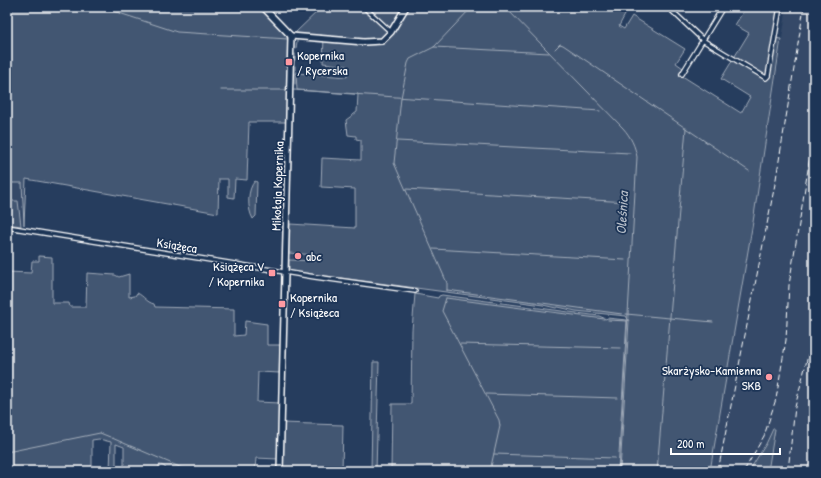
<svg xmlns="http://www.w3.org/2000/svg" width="821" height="478" viewBox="0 0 821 478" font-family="'Patrick Hand',sans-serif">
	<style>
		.built { fill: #344a68 }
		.green { fill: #425672; stroke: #a0aab8 }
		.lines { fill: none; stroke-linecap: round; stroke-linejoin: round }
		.stream { stroke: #a4aebb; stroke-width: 1 }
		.street-casing { stroke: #fff; stroke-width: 6 }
		.secondary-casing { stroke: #fff; stroke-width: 8 }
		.street { stroke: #1d3557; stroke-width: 3.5 }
		.secondary { stroke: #1d3557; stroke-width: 5 }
		.rail { stroke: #fff; stroke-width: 1; stroke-dasharray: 6 3; stroke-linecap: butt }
		.poi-dot { fill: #ff9aa2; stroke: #1d3557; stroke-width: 1.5 }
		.labels { text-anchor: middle; stroke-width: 3.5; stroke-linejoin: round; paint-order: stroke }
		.poi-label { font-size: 13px; fill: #fff; stroke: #1d3557; text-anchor: start }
		.street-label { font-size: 13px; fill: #fff; stroke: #1d3557 }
		.water-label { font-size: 14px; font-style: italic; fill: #bbc2cc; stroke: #1d3557 }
	</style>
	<rect width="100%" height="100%" fill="#263d5e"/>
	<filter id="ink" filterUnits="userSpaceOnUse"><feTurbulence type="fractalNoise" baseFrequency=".025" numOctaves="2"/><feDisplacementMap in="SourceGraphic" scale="8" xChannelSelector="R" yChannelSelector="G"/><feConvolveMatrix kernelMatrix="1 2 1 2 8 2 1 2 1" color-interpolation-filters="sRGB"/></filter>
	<g filter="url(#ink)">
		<!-- built -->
		<g class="built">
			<polygon points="787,7 814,7 814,471 710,471 753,222"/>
			<polygon points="7,150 27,150 24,225 7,222"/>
			<polygon points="289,253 316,254 316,261 289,260"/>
		</g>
		<!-- green -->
		<g class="green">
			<polygon points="7,7 260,7 284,30 289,42 287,122 249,122 247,180 235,179 234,198 228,197 228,179 219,179 218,213 26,179 24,225 22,183 8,183 9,173 7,173"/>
			<polygon points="322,7 617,7 626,13 619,26 624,29 632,16 685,49 676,63 683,68 679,74 741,113 750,97 721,79 749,33 735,25 743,12 735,7 779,7 774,38 781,39 753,222 710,471 620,471 629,321 626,316 576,311 558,307 556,308 543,305 289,271 289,260 316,261 316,255 289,253 290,224 355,228 355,189 321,187 322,158 361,160 361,140 356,139 356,136 348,135 346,120 357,112 358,94 297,90 296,73 347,77 347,66 323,63 324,37 295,33"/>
			<path d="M255,181L257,182L256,216L253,219C247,209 247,189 255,181Z"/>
			<polygon points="7,201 18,201 21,226 7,224"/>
			<path d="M39,256L52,257V303H69L70,307H86L87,273L115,275L119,277L129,274V297L135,296L137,293C144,296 146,302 154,304L155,307L234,309V336L244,335L245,321L267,324V345H280V373L258,372L257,402L279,403L278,459L256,458L255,471H166L165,467L161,465H159V471H124V447L116,444V471H110L111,442L99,439L92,440V471H7V272L31,273L32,261H39Z"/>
			<polygon points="415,294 438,298 439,296 442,295 599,316 606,319 607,318 627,320 618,471 391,471 392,404 411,404 412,330"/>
			<polygon points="373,362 379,362 376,471 371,471"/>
			<polygon points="282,423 343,425 342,471 282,471"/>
			<polygon points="773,429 775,429 768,471 749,471 766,444"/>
		</g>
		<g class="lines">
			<!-- stream -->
			<g class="stream">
				<polyline points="101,7 177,32 288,39"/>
				<path d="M505,7L623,128C631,137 635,146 637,157L619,471"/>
				<polyline points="285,33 288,39"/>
				<polyline points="434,47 549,53"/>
				<polyline points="296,49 297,41"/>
				<polyline points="555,49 560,44 563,45 749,171"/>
				<polyline points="295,60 295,54"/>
				<polyline points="295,84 295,66"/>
				<polyline points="221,90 287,90"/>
				<polyline points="294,90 600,111"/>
				<polyline points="397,141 630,153"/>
				<polyline points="406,189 628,202"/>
				<polyline points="433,249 625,260"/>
				<polyline points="447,290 622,314"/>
				<polyline points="447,291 447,283 394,163 401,98 408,63 410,59 434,47 472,7"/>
				<polyline points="446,298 442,311 499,420 500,426 490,471"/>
				<polyline points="446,298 604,319"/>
				<polyline points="626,314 713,322"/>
				<polyline points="608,320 627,321"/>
				<polyline points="460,344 620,348"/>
				<polyline points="486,394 618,398"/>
				<polyline points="112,438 182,468 209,471"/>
				<polyline points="12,451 100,433 110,437"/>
				<polyline points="7,452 11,451"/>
				<polyline points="494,454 615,458"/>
				<polyline points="657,471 686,128"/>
			</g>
			<defs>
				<g id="street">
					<polyline points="364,7 391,32"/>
					<polyline points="668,7 704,41 766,78 768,76 780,7"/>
					<polyline points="682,74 723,7"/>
					<polyline points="7,227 315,277 415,291"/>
				</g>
				<g id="secondary">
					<polyline points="263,7 291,36"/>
					<polyline points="291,36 364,42 382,41 391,32 406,7"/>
					<polyline points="280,471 291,36"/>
				</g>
			</defs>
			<!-- street casing -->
			<use href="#street" class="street-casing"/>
			<!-- secondary casing -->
			<use href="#secondary" class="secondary-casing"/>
			<!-- street -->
			<use href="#street" class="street"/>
			<!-- secondary -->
			<use href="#secondary" class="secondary"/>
			<!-- rail -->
			<g class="rail">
				<polyline points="718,471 776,179 804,7"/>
				<polyline points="744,471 764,436 776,399 786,340 789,285 814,133"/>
				<polyline points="788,471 795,407 814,332"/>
			</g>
		</g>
	</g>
	<!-- markers -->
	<g class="poi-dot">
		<rect x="285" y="58" width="8" height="8" rx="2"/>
		<circle cx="298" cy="256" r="4"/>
		<rect x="268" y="269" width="8" height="8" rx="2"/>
		<rect x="278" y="300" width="8" height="8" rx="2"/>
		<circle cx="769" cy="377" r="4"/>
	</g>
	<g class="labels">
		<!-- poi labels -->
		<g class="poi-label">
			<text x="297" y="60">Kopernika<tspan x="297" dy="15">/ Rycerska</tspan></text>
			<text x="306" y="261">abc</text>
			<text x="264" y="271" text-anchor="end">Książęca V<tspan x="264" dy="15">/ Kopernika</tspan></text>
			<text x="290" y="302">Kopernika<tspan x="290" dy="15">/ Książeca</tspan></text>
			<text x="761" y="375" text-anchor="end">Skarżysko-Kamienna<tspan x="761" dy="15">SKB</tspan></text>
		</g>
		<!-- street labels -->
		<g class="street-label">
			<text transform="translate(277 186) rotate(-88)" y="5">Mikołaja Kopernika</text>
			<text transform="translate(177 245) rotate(9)" y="5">Książęca</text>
		</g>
		<!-- water labels -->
		<g class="water-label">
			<text transform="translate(622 213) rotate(-87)" y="5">Oleśnica</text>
		</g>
	</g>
	<!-- margin -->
	<rect width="821" height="478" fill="none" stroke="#1d3557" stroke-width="24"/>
	<rect x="12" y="12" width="797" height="454" fill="none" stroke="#fff" stroke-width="1.5" filter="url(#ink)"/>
	<!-- scale -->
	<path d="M671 448v6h109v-6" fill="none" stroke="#ffffff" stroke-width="2"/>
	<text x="677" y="448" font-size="12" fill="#ffffff" stroke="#1d3557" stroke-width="3" paint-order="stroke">200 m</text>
</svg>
